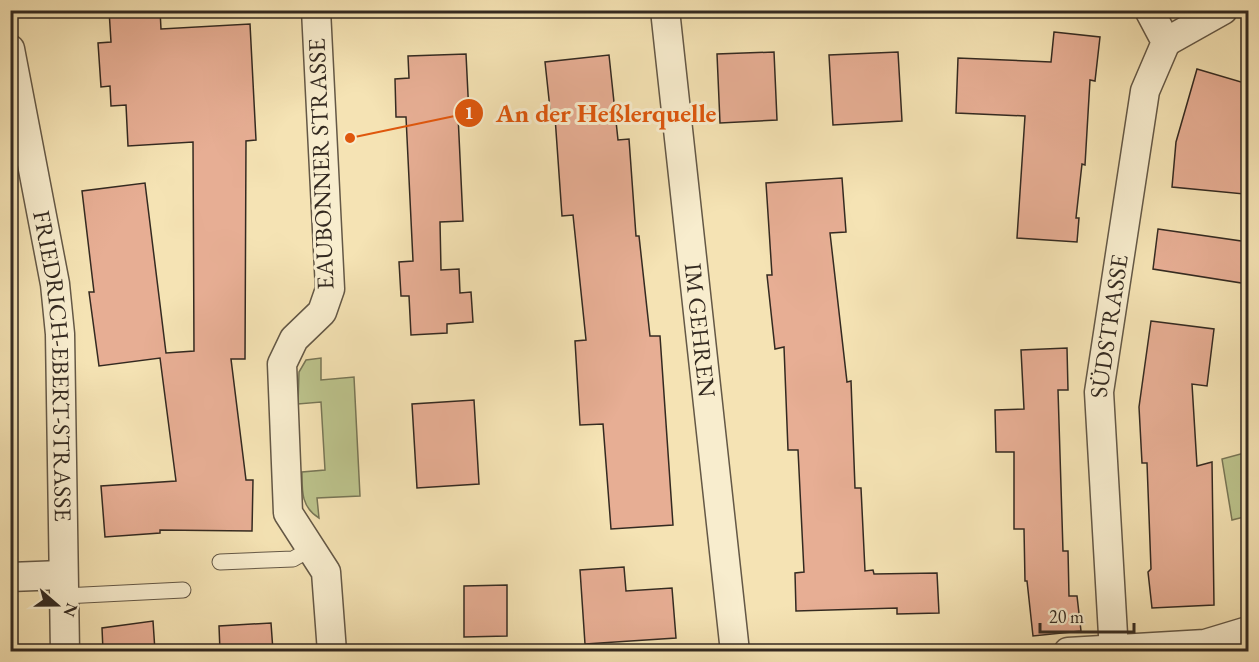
<svg xmlns="http://www.w3.org/2000/svg" width="1259" height="662" viewBox="0 0 1259 662" font-family="'EB Garamond',serif">
	<style>
		.green { fill: #bcc38c; stroke: #787656; stroke-width: 1.5 }
		.building { fill: #e7ae94; stroke: #342a21; stroke-width: 1.5 }
		.lines { fill: none; stroke-linecap: round; stroke-linejoin: round }
		.service-casing { stroke: #645846; stroke-width: 17 }
		.minor-casing { stroke: #645846; stroke-width: 31 }
		.service { stroke: #f8edce; stroke-width: 15 }
		.minor { stroke: #f8edce; stroke-width: 28 }
		.labels { text-anchor: middle; stroke-width: 6; stroke-linejoin: round; paint-order: stroke }
		.street-label { font-size: 24px; fill: #342a21; stroke: #f8edce }
		.leader { fill: none; stroke: #df570d; stroke-width: 2 }
		.callout-dot { fill: #df570d; stroke: #f8edce; stroke-width: 2 }
		.mark-label { font-size: 18px; text-anchor: middle; font-weight: bold; fill: #fff }
		.callout-label { font-size: 26px; text-anchor: middle; font-weight: bold; fill: #df570d; stroke: #f8edce; stroke-width: 6; stroke-linejoin: round; paint-order: stroke }
	</style>
	<rect width="100%" height="100%" fill="#f5e3b4"/>
	<filter id="stains"><feTurbulence type="fractalNoise" baseFrequency=".00333" numOctaves="4"/><feColorMatrix values="0 0 0 0 .2 0 0 0 0 .09 0 0 0 0 .02 0 0 0 .5 -.17"/></filter>
	<radialGradient id="worn" r=".72"><stop offset=".6" stop-color="#630" stop-opacity="0"/><stop offset="1" stop-color="#630" stop-opacity=".3"/></radialGradient>
	<!-- green -->
	<g class="green">
		<path d="M321,358V380L354,377L360,496L317,498L319,518C301,507 302,491 302,472L325,470L321,402L298,404L299,372L306,360Z"/>
		<polygon points="1248,452 1248,516 1232,520 1222,459"/>
	</g>
	<!-- building -->
	<g class="building">
		<polygon points="109,10 160,10 161,29 250,24 256,140 246,141 245,359 231,359 246,480 253,480 252,531 160,530 160,533 105,537 101,486 176,481 160,358 99,366 89,292 94,292 82,191 145,183 166,353 194,351 193,142 128,146 126,105 111,106 110,86 101,87 98,43 111,42"/>
		<polygon points="1054,32 1100,37 1095,81 1090,80 1085,165 1082,164 1076,218 1079,218 1077,242 1017,238 1025,116 956,113 958,58 1051,62"/>
		<polygon points="774,52 777,120 720,123 717,54"/>
		<polygon points="898,52 902,121 833,125 829,55"/>
		<polygon points="466,54 469,115 458,115 463,221 440,222 441,270 459,269 460,293 471,292 473,322 447,324 447,333 411,335 409,296 401,296 399,262 413,261 406,117 396,117 395,79 409,78 408,56"/>
		<polygon points="609,55 618,140 629,139 636,236 639,236 650,336 660,336 673,525 611,529 603,424 580,425 575,341 586,340 573,215 562,216 555,117 551,118 545,62"/>
		<polygon points="1197,69 1248,84 1248,146 1244,194 1172,187 1176,142"/>
		<polygon points="842,178 846,232 830,233 847,382 851,381 855,488 861,488 865,571 873,570 874,574 937,573 939,613 897,614 897,608 796,611 795,573 804,572 798,450 788,450 784,347 775,349 767,275 772,275 766,183"/>
		<polygon points="1158,229 1248,242 1248,284 1153,269"/>
		<polygon points="1151,321 1214,329 1207,386 1192,384 1197,466 1212,462 1214,605 1152,608 1148,572 1151,569 1147,463 1142,463 1139,407"/>
		<polygon points="1067,348 1068,390 1058,390 1063,551 1068,551 1069,596 1077,596 1081,631 1033,636 1027,581 1025,581 1024,529 1014,529 1014,452 996,452 995,410 1024,409 1021,350"/>
		<polygon points="474,400 479,484 417,488 412,404"/>
		<polygon points="624,567 626,591 672,588 676,638 585,644 580,570"/>
		<polygon points="507,585 507,636 464,637 464,586"/>
		<polygon points="153,621 155,651 103,651 102,628"/>
		<polygon points="271,623 273,651 220,651 219,626"/>
	</g>
	<g class="lines">
		<defs>
			<g id="service">
				<polyline points="220,562 293,559 312,548"/>
				<polyline points="64,596 183,590"/>
			</g>
			<g id="minor">
				<polyline points="316,10 330,289 322,312 294,339 282,364 288,513 326,572 332,652"/>
				<path id="s1" d="M665,10L735,652"/>
				<polyline points="1166,42 1223,10"/>
				<path id="s2" d="M10,49L55,284L60,334L65,652"/>
				<polyline points="10,577 62,575"/>
				<polyline points="1068,652 1205,644 1248,631"/>
				<path id="s3" d="M1114,652L1099,392L1145,91L1166,42L1149,10"/>
			</g>
		</defs>
		<!-- service casing -->
		<use href="#service" class="service-casing"/>
		<!-- minor casing -->
		<use href="#minor" class="minor-casing"/>
		<!-- service -->
		<use href="#service" class="service"/>
		<!-- minor -->
		<use href="#minor" class="minor"/>
	</g>
	<g class="labels">
		<!-- street labels -->
		<g class="street-label">
			<text transform="translate(321 164) rotate(-92)" y="8">EAUBONNER STRASSE</text>
			<text dy="8" stroke="none"><textPath href="#s3" startOffset="327">SÜDSTRASSE</textPath></text>
			<text dy="8" stroke="none"><textPath href="#s1" startOffset="322">IM GEHREN</textPath></text>
			<text dy="8" stroke="none"><textPath href="#s2" startOffset="321">FRIEDRICH-EBERT-STRASSE</textPath></text>
		</g>
	</g>
	<!-- callouts -->
	<path class="leader" d="M350 138L469 113"/>
	<g class="callout-dot">
		<circle cx="350" cy="138" r="6"/>
		<circle cx="469" cy="113" r="15"/>
	</g>
	<g class="mark-label">
		<text x="469" y="119">1</text>
	</g>
	<g class="callout-label">
		<text x="606" y="122">An der Heßlerquelle</text>
	</g>
	<!-- margin -->
	<rect width="1259" height="662" fill="none" stroke="#f5e3b4" stroke-width="36"/>
	<rect x="12" y="12" width="1235" height="638" fill="none" stroke="#342a21" stroke-width="3"/>
	<rect x="18" y="18" width="1223" height="626" fill="none" stroke="#342a21" stroke-width="1.5"/>
	<!-- north arrow -->
	<g transform="translate(57 605) rotate(110)" stroke="#f8edce" stroke-width="4.5" paint-order="stroke">
	<path d="M0-4.5L10 22L0 15L-10 22Z" fill="#342a21"/>
	<text y="-9" font-size="16" font-weight="bold" text-anchor="middle" fill="#342a21">N</text>
	</g>
	<!-- scale -->
	<path d="M1040 623v9h94v-9" fill="none" stroke="#342a21" stroke-width="3"/>
	<text x="1049" y="623" font-size="18" fill="#342a21" stroke="#f8edce" stroke-width="4.5" paint-order="stroke">20 m</text>
	<rect width="100%" height="100%" filter="url(#stains)"/>
	<rect width="100%" height="100%" fill="url(#worn)"/>
</svg>
